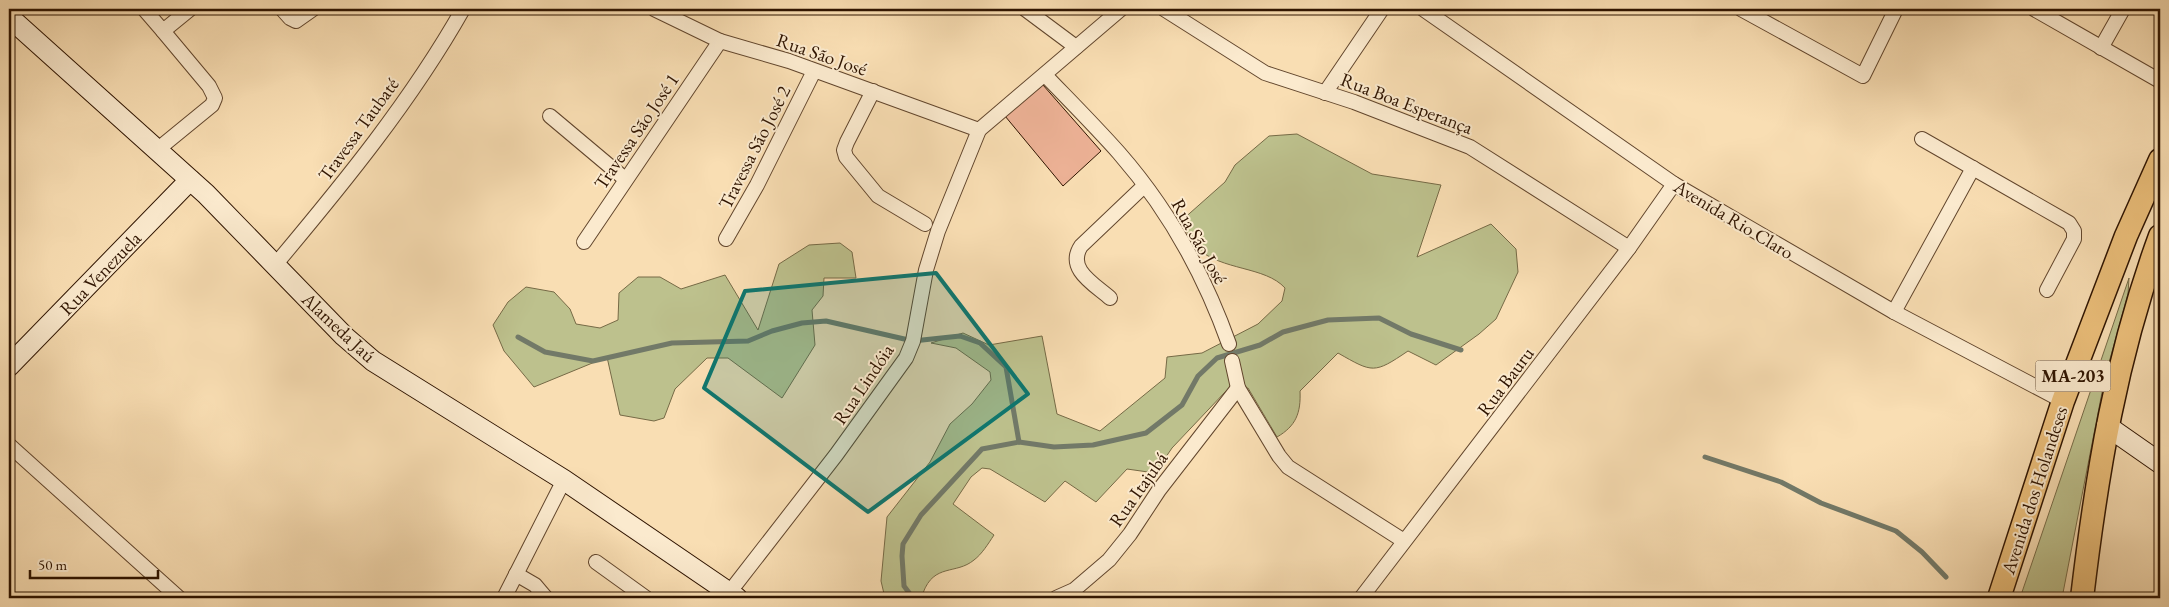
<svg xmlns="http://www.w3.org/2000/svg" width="2169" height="607" viewBox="0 0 2169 607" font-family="'EB Garamond',serif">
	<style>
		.green { fill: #bdc18d; stroke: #766a46 }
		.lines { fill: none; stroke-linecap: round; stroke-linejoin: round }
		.stream { stroke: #727968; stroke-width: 5 }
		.building { fill: #ecb195; stroke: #2f1400 }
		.street-casing { stroke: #62462d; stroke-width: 16 }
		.secondary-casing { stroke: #2f1400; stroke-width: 22 }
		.primary-casing { stroke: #2f1400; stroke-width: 25 }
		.street { stroke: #fbeace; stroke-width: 14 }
		.secondary { stroke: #fbeace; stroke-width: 20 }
		.primary { stroke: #ecbf7a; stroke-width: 22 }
		.marked { fill: #0f766e; fill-opacity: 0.2; stroke: #0f766e; stroke-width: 4; stroke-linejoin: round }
		.labels { text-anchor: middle; stroke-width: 4; stroke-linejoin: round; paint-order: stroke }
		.shield { fill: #fbeace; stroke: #6c543e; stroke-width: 1 }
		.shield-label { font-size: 18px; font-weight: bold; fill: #2f1400 }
		.street-label { font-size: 19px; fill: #2f1400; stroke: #fbeace }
	</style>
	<rect width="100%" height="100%" fill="#f9deb3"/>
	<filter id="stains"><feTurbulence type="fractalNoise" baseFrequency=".004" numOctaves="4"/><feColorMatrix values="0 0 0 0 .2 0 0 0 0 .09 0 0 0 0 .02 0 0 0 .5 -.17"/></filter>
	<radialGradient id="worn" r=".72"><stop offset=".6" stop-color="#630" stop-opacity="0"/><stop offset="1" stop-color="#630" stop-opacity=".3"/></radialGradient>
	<!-- green -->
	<g class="green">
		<path d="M1297,134L1372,174L1441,185L1417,257L1491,224L1516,249L1518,272L1496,319L1479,334L1436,365L1408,351C1374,374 1373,373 1338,353L1300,391C1301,413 1296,426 1277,437L1248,388L1226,391L1172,448L1155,473L1127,469L1096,502L1065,481L1045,502L990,469L982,468L971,477L953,504L994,535C988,544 982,554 974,560C956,575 934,563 923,593L926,598H885L881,581L887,517L930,462L950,424L972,404L991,380L990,372L956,348L931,343L963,333L989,345L1042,336L1057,414L1100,431L1165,378L1167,357L1202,353L1258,324L1282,301L1285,288C1265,266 1222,271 1197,248C1190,242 1186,229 1181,221L1225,182L1235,165L1269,136Z"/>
		<polygon points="840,243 852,252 856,278 824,278 823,296 812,310 815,345 782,398 728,358 707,358 675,389 664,418 654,421 620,415 607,357 534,387 504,351 493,325 508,302 526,287 554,292 570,309 576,324 600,328 618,320 619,293 638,277 660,277 681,289 725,275 758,330 779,264 809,245"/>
		<polygon points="2129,278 2128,294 2105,377 2062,598 2020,598"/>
	</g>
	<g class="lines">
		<!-- stream -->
		<g class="stream">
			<polyline points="518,337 545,352 593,361 672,343 748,341 772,331 802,323 826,321 913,341 960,336 980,343 1006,367 1019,442"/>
			<polyline points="1705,457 1781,482 1821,503 1896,531 1922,552 1946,577"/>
			<polyline points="913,598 904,586 902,556 903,544 921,515 982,449 1019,442 1054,447 1093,445 1146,433 1182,405 1198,376 1217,358 1260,345 1283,332 1328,320 1379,318 1411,334 1461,350"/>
		</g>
	</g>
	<!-- building -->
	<polygon class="building" points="1043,85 1101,151 1063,186 1005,116"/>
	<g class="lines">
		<defs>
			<g id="street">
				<polyline points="144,9 163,31 190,9"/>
				<polyline points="282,9 290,18 296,21 313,9"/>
				<polyline points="654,9 720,41 789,61 979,130"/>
				<polyline points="1025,9 1076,47"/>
				<polyline points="1164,9 1265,73 1354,102 1470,147 1629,248"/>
				<polyline points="1423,9 1674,184 1894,312 2063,401"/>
				<polyline points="1741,9 1863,76 1896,9"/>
				<polyline points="2034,9 2160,81"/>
				<polyline points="2101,48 2123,9"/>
				<path d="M1045,75C1070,101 1095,126 1119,153C1168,209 1204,274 1229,344"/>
				<polyline points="873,91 847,142 844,150 846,157 878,196 925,224"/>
				<polyline points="1325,93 1382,9"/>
				<polyline points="550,116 625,179"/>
				<polyline points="1922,139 2069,223 2074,231 2074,239 2047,290"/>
				<polyline points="157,150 212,105 215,98 209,86 163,31"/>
				<polyline points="726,239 757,185 814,71"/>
				<polyline points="584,242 720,41"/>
				<path d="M275,265C343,184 411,101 463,9"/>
				<path d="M1110,298C1094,284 1066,269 1081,246L1144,186"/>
				<polyline points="1894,312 1973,168"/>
				<polyline points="1232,361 1238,388 1279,456 1288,467 1404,541"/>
				<polyline points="9,445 179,598"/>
				<polyline points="596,562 646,598"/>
				<polyline points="516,574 535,585 546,598"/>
				<polyline points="504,598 564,480"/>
				<polyline points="725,598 836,455 906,358 913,341 926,270 938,231 979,130 1121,9"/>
				<polyline points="1056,598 1074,590 1109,560 1130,534 1159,490 1238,388"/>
				<polyline points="1361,598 1629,248 1674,184"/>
			</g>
			<g id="secondary">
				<polyline points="9,17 206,194 344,336 373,361 564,480 737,598"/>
				<polyline points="9,366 190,180"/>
				<polyline points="2107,426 2160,463"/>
			</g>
			<g id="primary">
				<polyline points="1999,598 2063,401 2126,236 2160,160"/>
				<path d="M2082,598C2097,472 2116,356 2160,236"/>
			</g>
		</defs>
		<!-- street casing -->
		<use href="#street" class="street-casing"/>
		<!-- secondary casing -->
		<use href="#secondary" class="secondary-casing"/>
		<!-- primary casing -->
		<use href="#primary" class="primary-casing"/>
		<!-- street -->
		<use href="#street" class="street"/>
		<!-- secondary -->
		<use href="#secondary" class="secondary"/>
		<!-- primary -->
		<use href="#primary" class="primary"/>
	</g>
	<!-- marked area -->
	<path class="marked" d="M936,273L1028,394L868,512L704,388L745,291Z"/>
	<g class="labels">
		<!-- shield labels -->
		<rect class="shield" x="2035.5" y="360.5" width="75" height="31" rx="4"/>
		<g class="shield-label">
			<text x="2073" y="382">MA-203</text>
		</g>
		<!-- street labels -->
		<g class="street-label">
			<text transform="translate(822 54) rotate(19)" y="7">Rua São José</text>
			<text transform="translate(1407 103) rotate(21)" y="7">Rua Boa Esperança</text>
			<text transform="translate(358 129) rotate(-54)" y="7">Travessa Taubaté</text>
			<text transform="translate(636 131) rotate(-56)" y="7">Travessa São José 1</text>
			<text transform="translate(754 147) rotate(-63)" y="7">Travessa São José 2</text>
			<text transform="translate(1734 219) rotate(31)" y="7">Avenida Rio Claro</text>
			<text transform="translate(1200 241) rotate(61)" y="7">Rua São José</text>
			<text transform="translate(100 273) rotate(-46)" y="7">Rua Venezuela</text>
			<text transform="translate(339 327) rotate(43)" y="7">Alameda Jaú</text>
			<text transform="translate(1505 381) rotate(-53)" y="7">Rua Bauru</text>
			<text transform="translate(863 384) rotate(-56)" y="7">Rua Lindóia</text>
			<text transform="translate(1138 489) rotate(-55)" y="7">Rua Itajubá</text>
			<text transform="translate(2034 490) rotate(-72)" y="7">Avenida dos Holandeses</text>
		</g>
	</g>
	<!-- margin -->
	<rect width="2169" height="607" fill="none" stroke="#f9deb3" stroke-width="30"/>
	<rect x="10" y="10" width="2149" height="587" fill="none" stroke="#2f1400" stroke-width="2.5"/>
	<rect x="15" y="15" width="2139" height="577" fill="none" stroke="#2f1400"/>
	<!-- scale -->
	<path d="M30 570v8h128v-8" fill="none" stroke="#2f1400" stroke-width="2.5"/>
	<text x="38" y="570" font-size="15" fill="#2f1400" stroke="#fbeace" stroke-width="4" paint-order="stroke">50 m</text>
	<rect width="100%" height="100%" filter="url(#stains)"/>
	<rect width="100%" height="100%" fill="url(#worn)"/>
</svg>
